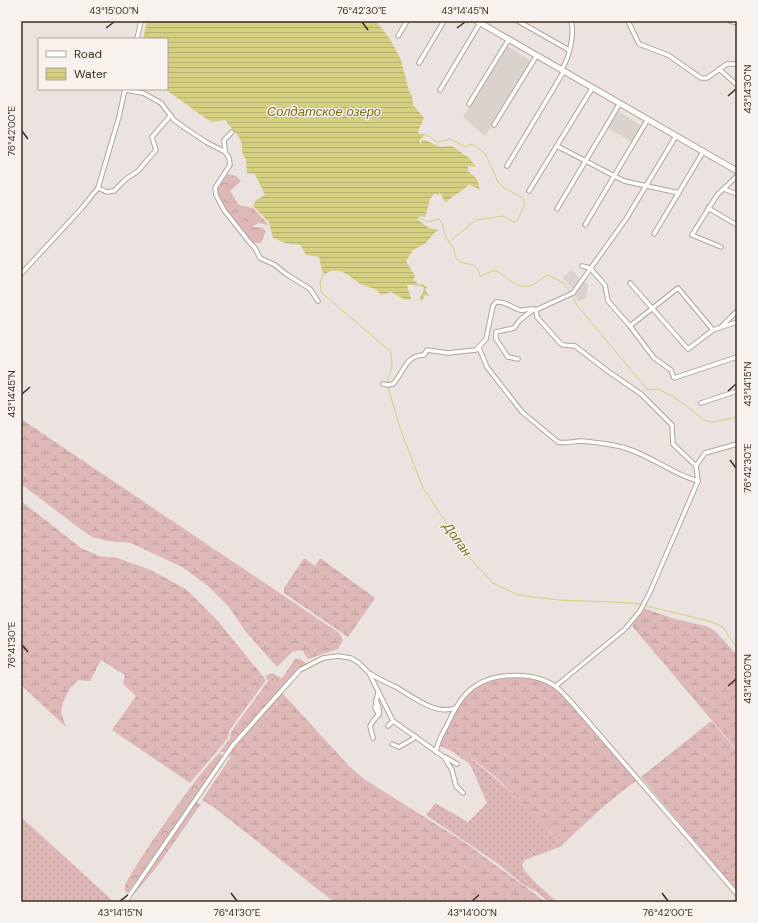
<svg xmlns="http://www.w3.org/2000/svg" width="758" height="923" viewBox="0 0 758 923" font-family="'DM Sans',sans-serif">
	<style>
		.built { fill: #dbd1cd }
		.grass { fill: url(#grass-dots) }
		.forest { fill: url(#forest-crowns) }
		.wetland { fill: url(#wetland-marsh) }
		.water { fill: url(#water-rules) }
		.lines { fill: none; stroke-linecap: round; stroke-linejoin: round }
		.stream { stroke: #d5cf82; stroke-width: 1 }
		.street-casing { stroke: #b0a59e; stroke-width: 5.5 }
		.secondary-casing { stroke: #b2a297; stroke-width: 7 }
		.street { stroke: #fff; stroke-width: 3.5 }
		.secondary { stroke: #fff; stroke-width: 5 }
		.ticks { fill: none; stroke: #3c2e1f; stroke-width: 1.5 }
		.labels { text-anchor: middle; stroke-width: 3; stroke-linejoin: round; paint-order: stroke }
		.water-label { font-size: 13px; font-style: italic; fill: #767115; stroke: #f8f2ef }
		.neatline { fill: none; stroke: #3c2e1f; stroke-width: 1.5 }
		.ticks-label { font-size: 10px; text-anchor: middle; fill: #3c2e1f }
	</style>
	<defs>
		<pattern id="grass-dots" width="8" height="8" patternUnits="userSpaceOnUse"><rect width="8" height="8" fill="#deb8b6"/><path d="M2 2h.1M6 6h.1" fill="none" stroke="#bf9e9c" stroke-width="1.8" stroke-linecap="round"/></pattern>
		<pattern id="forest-crowns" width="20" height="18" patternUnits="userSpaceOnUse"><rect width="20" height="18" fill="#deb8b6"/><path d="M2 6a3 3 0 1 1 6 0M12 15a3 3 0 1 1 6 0" fill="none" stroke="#bf9e9c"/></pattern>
		<pattern id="wetland-marsh" width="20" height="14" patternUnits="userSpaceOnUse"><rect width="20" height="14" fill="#deb8b6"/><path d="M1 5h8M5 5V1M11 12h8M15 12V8" fill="none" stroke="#bf9e9c"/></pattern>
		<pattern id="water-rules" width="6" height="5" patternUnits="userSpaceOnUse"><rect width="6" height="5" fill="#d5cf82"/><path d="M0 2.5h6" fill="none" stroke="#b8b270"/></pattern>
	</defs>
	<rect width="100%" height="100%" fill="#ebe3df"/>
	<!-- built -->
	<g class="built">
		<polygon points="507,46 531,61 485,136 463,117"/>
		<polygon points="618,111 642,126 632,142 608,128"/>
		<polygon points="571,270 588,285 586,298 578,301 570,286 563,278"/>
	</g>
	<!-- grass -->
	<g class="grass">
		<path d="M442,737L446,745L468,756L514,794L550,832L564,843L562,846L525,860L522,865C524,874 550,896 558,902H548L537,892L524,885L494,861L426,815L435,803L468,822L487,803L470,764L450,750L440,746L438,747Z"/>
		<polygon points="21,817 112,900 116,902 21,902"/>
	</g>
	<!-- forest -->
	<g class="forest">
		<path d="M227,174L236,176L241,181L230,191L239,205L253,208L267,223L268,225L258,223L252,227H262L266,231L261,243H251C246,237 243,231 238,225C231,215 215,203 216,190C217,184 223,179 227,174Z"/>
		<polygon points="295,659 300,659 307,664 297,672 226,752 221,752 220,751 230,739 231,732 268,681 265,676 272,673 282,678"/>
		<polygon points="282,692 285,696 232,755 230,757 228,756 234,745"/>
		<path d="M220,753L222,755V758L132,887L127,893L125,892C125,889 124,889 125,886C132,868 205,763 220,753Z"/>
		<polygon points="196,802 201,804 159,864 136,892 134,893 160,851"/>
	</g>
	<!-- wetland -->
	<g class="wetland">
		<polygon points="21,419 339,633 343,640 338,649 308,659 302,650 292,652 277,667 246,632 229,607 208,586 182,567 131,543 107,541 92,537 83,531 21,484"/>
		<polygon points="21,501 81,548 99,556 117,558 151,570 187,590 217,620 266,680 229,731 228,738 190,783 112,730 136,696 123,684 125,675 101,660 90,681 78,680 70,688 63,702 61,712 66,727 21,685"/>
		<polygon points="304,558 315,566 320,558 375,598 348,637 284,593 284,588"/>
		<polygon points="643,608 675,619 709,627 716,632 737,655 737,750 632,626"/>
		<path d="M511,678C529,678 544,680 559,691L638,779L604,806L564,843C545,829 531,812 515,795C502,782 484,767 468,756C460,751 443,748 442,737C460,701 467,682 511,678Z"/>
		<polygon points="285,696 349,766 364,779 464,842 546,902 334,902 215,808 202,800 232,755"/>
		<polygon points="710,722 712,722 737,751 737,891 641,777"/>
	</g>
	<!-- water -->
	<path class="water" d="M147,21H376L390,39L401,60L409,91L412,96L413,105L424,118L418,131L419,134H425L419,141L421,144L422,140H425L440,147L452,146L469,158L476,167L468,166V171L477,179L480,190L469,184C463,192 453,194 447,202L444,201L442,196L439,192V195L434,194L430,199L425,217L420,216L417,219L429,228L436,229L439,231L435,232L426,243L413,250L406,261L415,276L413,281H416L418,285L423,284L426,287V292L430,296L425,295L421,302L420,297L423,292L424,287L413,285H407L411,299L405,300L391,292L381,295C379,293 377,290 375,289C370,287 364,286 359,283C348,276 339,265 325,274L322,271L319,257L306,255C298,239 299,247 286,243C282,242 277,239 273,238L269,222L253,206L256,200L265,195L255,174L247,173L246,160L242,152C244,137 233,131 225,120L214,122L208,120L165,89H167V39H143Z"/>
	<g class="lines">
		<!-- stream -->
		<g class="stream">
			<path d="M425,134L437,142L450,139L466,147L470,144C475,145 480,150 485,153L498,182L503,187L523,198L525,204L517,221L513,222L503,216L476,220L449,242"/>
			<path d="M419,217L427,222L439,219C444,224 443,233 447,239C449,243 453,246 454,250C455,253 454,256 457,259C465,268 476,258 480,276L495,270C507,276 516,291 532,285C538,283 542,277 548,275L564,283L570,292"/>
			<polyline points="324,272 320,282 321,292 391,352 392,366 387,384"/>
			<polyline points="572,295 576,304 646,388 650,390 658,389 674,397 706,421 714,422 737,417"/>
			<polyline points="388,387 400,428 423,488 469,557 493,583 518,595 559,600 634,603 705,620 722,626 737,648"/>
		</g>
		<defs>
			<g id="street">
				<polyline points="518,21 569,50"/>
				<polyline points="628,21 639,44 668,55 701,78 707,78 727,64 737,64"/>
				<polyline points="730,21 737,23"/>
				<polyline points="398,36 407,21"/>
				<polyline points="137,39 141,21"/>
				<polyline points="419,63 444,21"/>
				<path d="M562,69C569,58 575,34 571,21"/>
				<polyline points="719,69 737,85"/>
				<polyline points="125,90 143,93 161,103 174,120 185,128 206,142 225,152 229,158 230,165 215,188 216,195 224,210 250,243 255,248 260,258 275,265 286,274 310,289 318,301"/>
				<polyline points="440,90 480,23"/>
				<polyline points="469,104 509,39"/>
				<polyline points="494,125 537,55"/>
				<polyline points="557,146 624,181 679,193"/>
				<polyline points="225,152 224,140 232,132"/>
				<polyline points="507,166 564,71"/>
				<polyline points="98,188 107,192 114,191 126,179 138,171 156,150 152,137 171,115"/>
				<polyline points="724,189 737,194"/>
				<polyline points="529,191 593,87"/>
				<polyline points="708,208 737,225"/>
				<polyline points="557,209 620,103"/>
				<polyline points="585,225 648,119"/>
				<polyline points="654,234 703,152"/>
				<polyline points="721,247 692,235 717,195 737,176"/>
				<polyline points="582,266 590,268 605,285 608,301 630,326 654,358 671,370 674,378 737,357"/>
				<polyline points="21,274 81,209 98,188 119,117 125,89"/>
				<polyline points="630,283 688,349 713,330 737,322"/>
				<polyline points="536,310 537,317 560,343 563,345 575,346 609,372 641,394 672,425 673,444 696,466 698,481 650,592 640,611 625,629 556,686"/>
				<polyline points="630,326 678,288 713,330"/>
				<polyline points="721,327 737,311"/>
				<path d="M479,348L487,367L522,412L558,442C566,444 573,441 582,441C592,442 616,445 625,448C652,456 672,474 698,481"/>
				<polyline points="518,359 508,357 496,339 496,332 514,328 520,320 534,309"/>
				<path d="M383,384L388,385L393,384C404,373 405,355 424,355L427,350L448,353L476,350L486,339L493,306L496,302C507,301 511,308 520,310C526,311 531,307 536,310L573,293L626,219L676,136"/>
				<polyline points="701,403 737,391"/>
				<polyline points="696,466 705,453 737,444"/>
				<path d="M371,674C378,679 387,683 396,687C412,696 436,716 455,708"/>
				<polyline points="378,692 375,708 379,715"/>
				<polyline points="388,726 393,721"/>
				<path d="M373,738L370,726C378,712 383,717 376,700"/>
				<polyline points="392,744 399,747 413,739 415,736"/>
				<path d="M436,752C438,739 444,732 449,721C455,708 464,692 477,685C497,672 537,672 556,687C562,691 568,699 573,704L737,894"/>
				<polyline points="445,757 457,764"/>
				<polyline points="125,902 233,745 300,670 323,658 338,656 351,658 359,663 369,673 393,721 444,757 452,770 456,786 463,793"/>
			</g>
			<polyline id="secondary" points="477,21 737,171"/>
		</defs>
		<!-- street casing -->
		<use href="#street" class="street-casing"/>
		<!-- secondary casing -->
		<use href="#secondary" class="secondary-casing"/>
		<!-- street -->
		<use href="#street" class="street"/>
		<!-- secondary -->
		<use href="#secondary" class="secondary"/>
	</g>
	<!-- ticks -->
	<path class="ticks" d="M362,22L368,30M106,28L114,22M457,28L465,22M728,96L736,89M22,131L28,139M728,391L736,384M22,394L30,387M730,460L736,468M22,645L28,652M728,686L736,679M231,893L237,901M662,893L668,901M120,901L128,895M472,901L479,895"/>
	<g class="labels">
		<!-- water labels -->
		<g class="water-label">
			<text x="324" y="116">Солдатское озеро</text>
			<text transform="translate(458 539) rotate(55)" y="5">Долан</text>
		</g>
	</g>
	<!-- border -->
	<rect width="758" height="923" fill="none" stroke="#f8f2ef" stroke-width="44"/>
	<!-- legend -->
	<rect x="38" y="38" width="130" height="52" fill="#f8f2ef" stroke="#ada49c"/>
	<rect x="46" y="51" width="20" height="6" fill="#ffffff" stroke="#ada49c"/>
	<text x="74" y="58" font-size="12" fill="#3c2e1f">Road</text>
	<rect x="46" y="68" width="20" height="12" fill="url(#water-rules)" stroke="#ada49c"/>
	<text x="74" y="78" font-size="12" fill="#3c2e1f">Water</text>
	<rect x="22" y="22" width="714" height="879" class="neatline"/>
	<g class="ticks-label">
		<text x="114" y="14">43°15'00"N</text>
		<text x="362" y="14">76°42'30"E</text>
		<text x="465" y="14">43°14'45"N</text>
		<text transform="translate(747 89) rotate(-90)" y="4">43°14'30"N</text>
		<text transform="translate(11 131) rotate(-90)" y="4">76°42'00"E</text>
		<text transform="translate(747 384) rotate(-90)" y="4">43°14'15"N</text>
		<text transform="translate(11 394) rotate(-90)" y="4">43°14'45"N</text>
		<text transform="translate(747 468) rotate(-90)" y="4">76°42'30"E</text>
		<text transform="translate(11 645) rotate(-90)" y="4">76°41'30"E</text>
		<text transform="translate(747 679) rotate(-90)" y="4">43°14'00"N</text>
		<text x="120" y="916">43°14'15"N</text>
		<text x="237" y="916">76°41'30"E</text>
		<text x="472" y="916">43°14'00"N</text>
		<text x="668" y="916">76°42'00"E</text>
	</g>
</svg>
